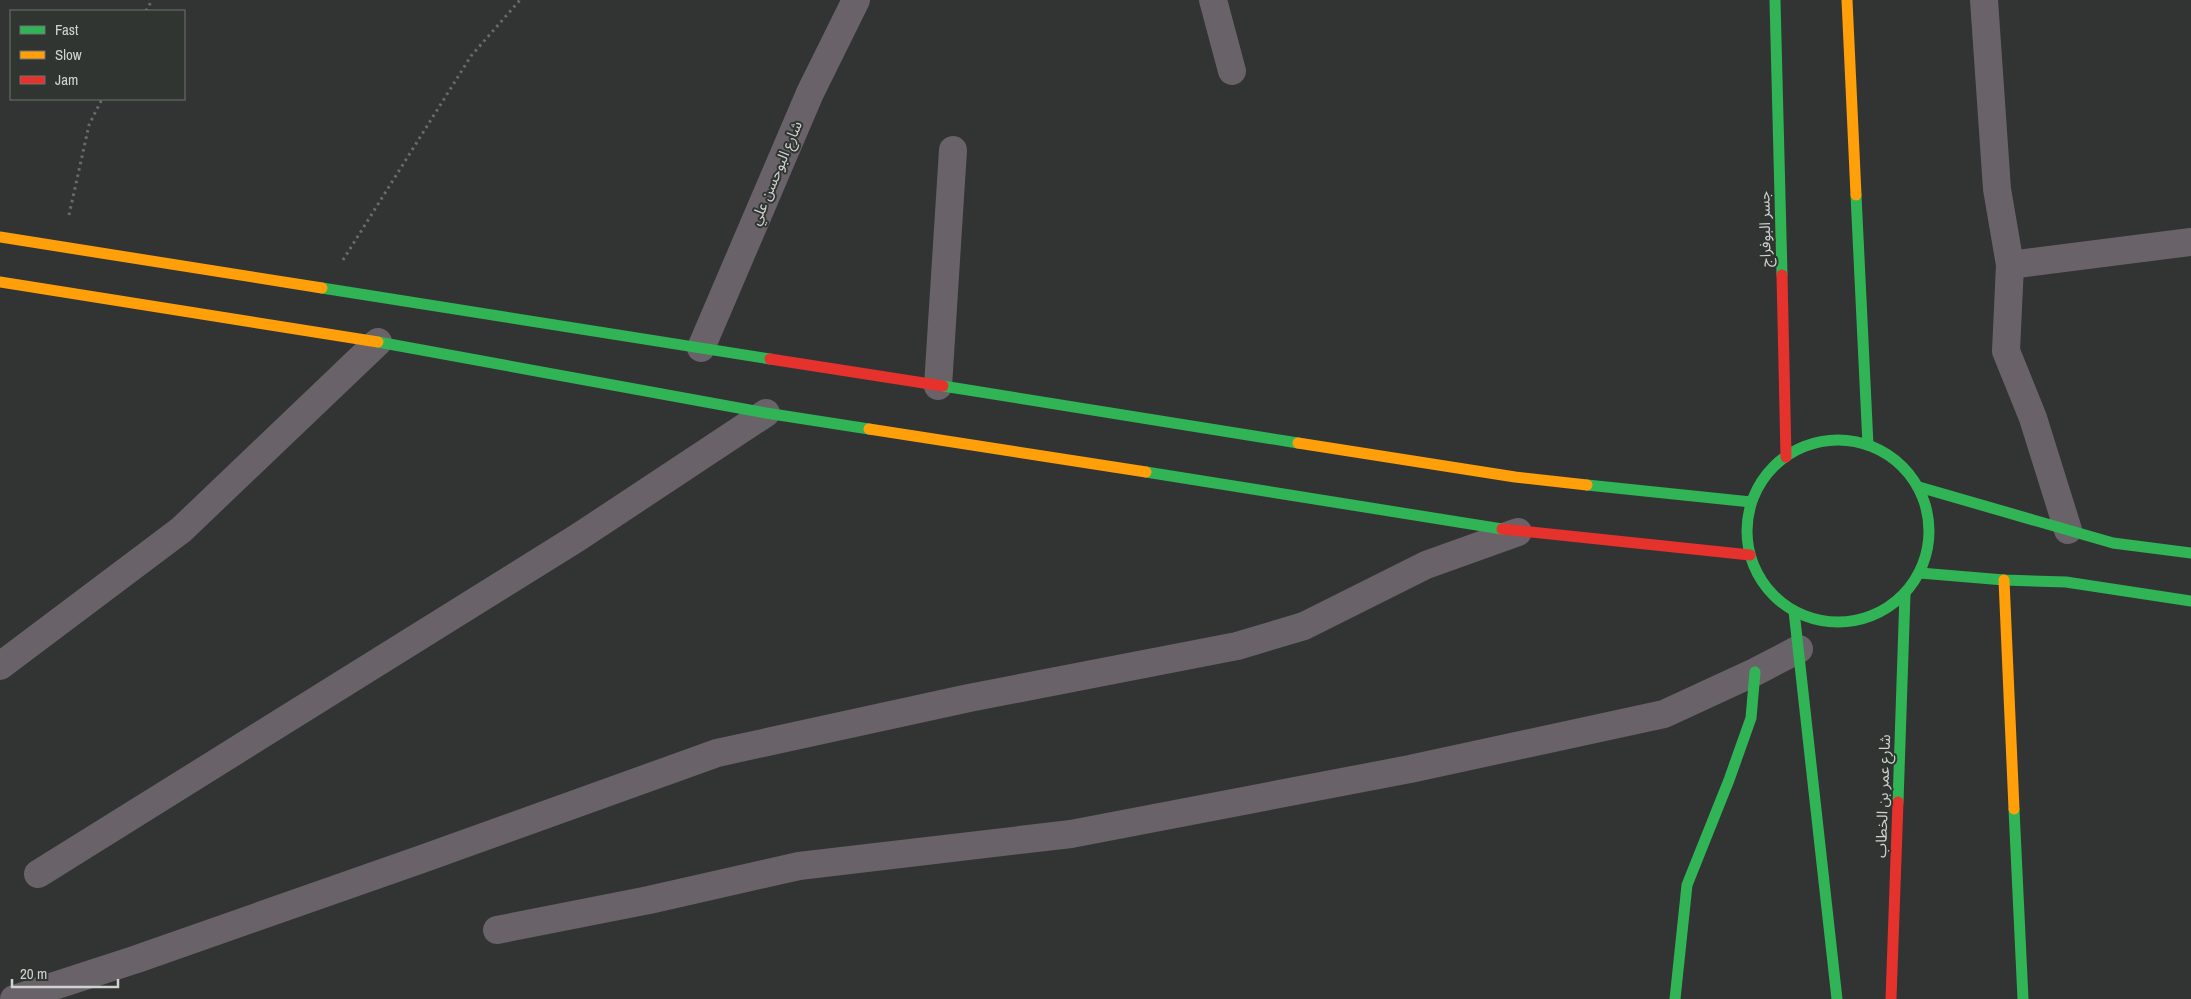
<svg xmlns="http://www.w3.org/2000/svg" width="2191" height="999" viewBox="0 0 2191 999" font-family="'Archivo Narrow','Noto Sans Arabic',sans-serif">
	<style>
		.lines { fill: none; stroke-linecap: round; stroke-linejoin: round }
		.path { stroke: #6c696c; stroke-width: 3; stroke-dasharray: 2.5 4; stroke-linecap: butt }
		.street { stroke: #696268; stroke-width: 28 }
		.fast { stroke: #30b455; stroke-width: 11 }
		.slow { stroke: #ff9f0a; stroke-width: 11 }
		.jam { stroke: #e5322d; stroke-width: 11 }
		.labels { text-anchor: middle; stroke-width: 4; stroke-linejoin: round; paint-order: stroke }
		.street-label { font-size: 15px; fill: #cfd2d0; stroke: #303531 }
	</style>
	<rect width="100%" height="100%" fill="#313432"/>
	<g class="lines">
		<!-- path -->
		<g class="path">
			<polyline points="146,11 152,0"/>
			<polyline points="69,215 89,125 102,99"/>
			<polyline points="343,260 471,56 520,0"/>
		</g>
		<!-- street -->
		<g class="street">
			<polyline points="1213,0 1232,71"/>
			<polyline points="1984,0 1997,189 2010,265 2006,351 2033,418 2068,530"/>
			<polyline points="2010,265 2191,242"/>
			<polyline points="701,348 810,93 856,0"/>
			<polyline points="938,386 953,150"/>
			<polyline points="0,666 181,530 378,342"/>
			<polyline points="38,874 577,538 766,413"/>
			<polyline points="497,930 649,900 799,866 1071,834 1410,769 1664,714 1755,672 1799,649"/>
			<polyline points="14,999 137,959 422,859 717,753 969,698 1237,646 1304,626 1426,565 1518,532"/>
		</g>
		<!-- fast -->
		<g class="fast">
			<polyline points="1775,0 1782,275"/>
			<polyline points="1856,195 1868,445"/>
			<polyline points="322,288 770,359"/>
			<polyline points="378,342 766,413 869,429"/>
			<polyline points="943,386 1298,443"/>
			<circle cx="1838" cy="531" r="91"/>
			<polyline points="1146,472 1502,529"/>
			<polyline points="1587,485 1751,502"/>
			<polyline points="1919,487 2113,543 2191,553"/>
			<polyline points="1920,573 2004,580 2066,582 2191,601"/>
			<polyline points="1794,611 1837,999"/>
			<polyline points="1898,802 1905,594"/>
			<polyline points="2014,809 2023,999"/>
			<polyline points="1675,999 1687,885 1729,780 1751,718 1755,672"/>
		</g>
		<!-- slow -->
		<g class="slow">
			<polyline points="1847,0 1856,195"/>
			<polyline points="0,237 322,288"/>
			<polyline points="0,282 378,342"/>
			<polyline points="869,429 1146,472"/>
			<polyline points="1298,443 1515,477 1587,485"/>
			<polyline points="2004,580 2014,809"/>
		</g>
		<!-- jam -->
		<g class="jam">
			<polyline points="1782,275 1786,457"/>
			<polyline points="770,359 943,386"/>
			<polyline points="1502,529 1750,555"/>
			<polyline points="1891,999 1898,802"/>
		</g>
	</g>
	<g class="labels">
		<!-- street labels -->
		<g class="street-label">
			<text transform="translate(776 173) rotate(-67)" y="5">شارع البوحسن علي</text>
			<text transform="translate(1765 229) rotate(-91)" y="5">جسر البوفراج</text>
			<text transform="translate(1883 796) rotate(-88)" y="5">شارع عمر بن الخطاب</text>
		</g>
	</g>
	<!-- legend -->
	<rect x="10" y="10" width="175" height="90" fill="#303531" stroke="#707471"/>
	<rect x="20" y="26" width="25" height="8" fill="#30b455" stroke="#707471"/>
	<text x="55" y="35" font-size="15" fill="#cfd2d0">Fast</text>
	<rect x="20" y="51" width="25" height="8" fill="#ff9f0a" stroke="#707471"/>
	<text x="55" y="60" font-size="15" fill="#cfd2d0">Slow</text>
	<rect x="20" y="76" width="25" height="8" fill="#e5322d" stroke="#707471"/>
	<text x="55" y="85" font-size="15" fill="#cfd2d0">Jam</text>
	<!-- scale -->
	<path d="M12 979v8h106v-8" fill="none" stroke="#cfd2d0" stroke-width="2.5"/>
	<text x="20" y="979" font-size="15" fill="#cfd2d0" stroke="#303531" stroke-width="4" paint-order="stroke">20 m</text>
</svg>
